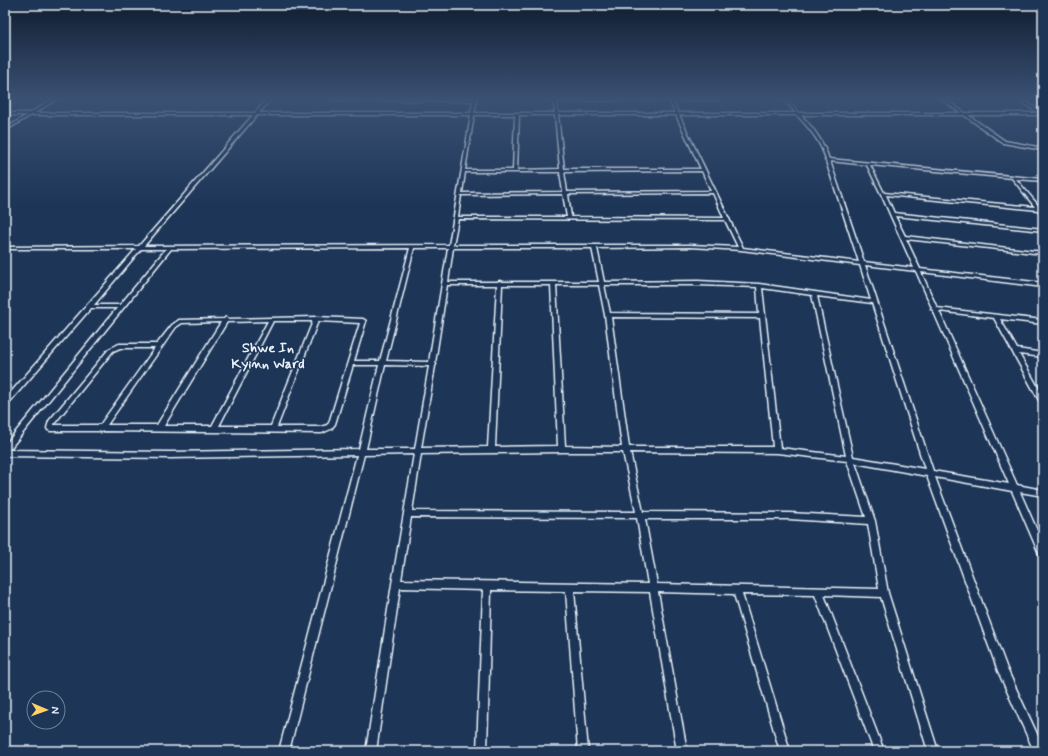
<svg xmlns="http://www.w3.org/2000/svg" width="1048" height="756" viewBox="0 0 1048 756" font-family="Mynerve,sans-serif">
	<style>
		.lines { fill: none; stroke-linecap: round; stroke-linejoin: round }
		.street-casing { stroke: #e8f1f8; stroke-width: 3 }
		.secondary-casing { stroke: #e8f1f8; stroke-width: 3 }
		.street { fill: #1d3557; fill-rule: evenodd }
		.secondary { fill: #1d3557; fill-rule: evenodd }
		.labels { text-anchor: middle; stroke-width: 3; stroke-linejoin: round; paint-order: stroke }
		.quarter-label { font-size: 14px; font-weight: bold; fill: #e8f1f8; stroke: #1d3557 }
	</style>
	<rect width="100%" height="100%" fill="#1d3557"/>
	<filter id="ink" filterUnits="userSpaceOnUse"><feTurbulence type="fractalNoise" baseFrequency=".025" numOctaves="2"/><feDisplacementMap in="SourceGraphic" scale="8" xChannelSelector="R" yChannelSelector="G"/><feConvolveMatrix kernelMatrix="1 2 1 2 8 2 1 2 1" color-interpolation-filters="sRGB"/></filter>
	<g filter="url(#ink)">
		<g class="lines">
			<defs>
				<path id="street" d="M53,99H57L35,113H255L267,99H271L259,113H471L473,101L332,100L330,99H477L474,113H555L553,99H719L717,100H672L678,113H796L783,99H787L799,113H961L941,99H945L965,113H1041L1042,114L1040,115H968L1005,141L1043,148V150L1003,143L964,115H801C814,129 823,141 829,159L1043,179V181L1016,179L1043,211V215H1041L1038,210L886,195L894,213L1043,229V231L895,216L905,236L1043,252V254L906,239L920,269L1043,283V287L921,272L937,308L1043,320V324L1000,319L1017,349L1043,353V357L1019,354L1043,396V404H1041L994,318L939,311L1017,485L1043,490V496L1020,492L1043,544V557L1040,556L1012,491L935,477L1007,669L1043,747V751H1034L998,671L927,476L855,463L875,521L888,593L938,751H928L881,597L824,595L884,751H874L815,595L742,594L790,751H780L734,594L658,592L687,751H677L650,592L574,591L588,751H578L566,591L491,590L487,751H477L483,590L400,588L376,751H366L392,584L414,454L364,455L289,751H279L357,455L170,458L5,456V445L117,308H91L7,405H5V399L136,249H5V247L139,246L253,115H31L5,131V129L27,115H5V113H30ZM669,100L675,113H558L557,101ZM257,115H471L449,245L144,246ZM474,115H515L513,170H465ZM519,115H555L560,169L517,170ZM558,115H676L701,169H564ZM679,115H797C810,129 820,141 826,159L825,160L826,161L859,262L743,248ZM830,161L867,165L881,194L914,268L864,262ZM870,165L1012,178L1035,207L884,193ZM702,171L711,191L567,192L564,172ZM465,172H560L563,192L462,193ZM713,193L724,218L571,217L568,194ZM563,194L567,217H458L461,195ZM458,219L725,220L738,247L690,245H453ZM690,247L741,250L860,265L871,300L759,284L698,281L604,282L597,248ZM410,248L380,361H354L366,321L363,319L316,317L228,319L226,317L224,319L179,320L172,325L157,344H119L109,349L49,421L47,428L48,430L50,431H99L101,432L103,431L322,433L331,429L335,424L353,365H379L359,449L170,452L9,450L171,249ZM414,248H448L429,362L386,361ZM453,248H592L599,282H502L500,281L497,282H448ZM141,249H166L120,305H94ZM865,265L916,271L932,308L931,309L933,310L1009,484L933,471ZM447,285H497L488,447L421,448L435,366L436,364L435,363ZM502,285H551L558,446L495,447ZM556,285H599L605,315L622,447L565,446ZM604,285H698L757,287L759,314L610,313ZM762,288L812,295L846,456L780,448ZM817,296L872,303L925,469L853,457ZM611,317L760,318L773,447H629ZM268,321L212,426H164L227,322ZM273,321H313L271,426H219ZM318,321L360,323L329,423L327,425L321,427H277ZM221,322L157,425H107L176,327L182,323ZM120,348H155L100,425H54V424L113,351ZM385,365L429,366L415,449H366ZM562,452H623L636,512L412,511L421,454ZM630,452L777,453L847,461L866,517L789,513L643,512ZM411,517L637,518L648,584L401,580ZM645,519H789L868,524L879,589L657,584Z"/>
				<polygon id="secondary" points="1017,99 1022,99 1043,113 1043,116"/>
			</defs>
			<!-- street casing -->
			<use href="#street" class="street-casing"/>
			<!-- secondary casing -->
			<use href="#secondary" class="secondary-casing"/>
			<!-- street -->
			<use href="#street" class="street"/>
			<!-- secondary -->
			<use href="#secondary" class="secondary"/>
		</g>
	</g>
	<!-- sky -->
	<linearGradient id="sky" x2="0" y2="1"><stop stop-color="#101d30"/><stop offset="0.48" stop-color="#3a5174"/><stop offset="1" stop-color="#3a5174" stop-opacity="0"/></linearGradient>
	<rect width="1048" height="205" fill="url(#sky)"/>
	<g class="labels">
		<!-- quarter labels -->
		<g class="quarter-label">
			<text x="268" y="352">Shwe In<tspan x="268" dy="16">Kyinn Ward</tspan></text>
		</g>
	</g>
	<!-- margin -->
	<rect width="1048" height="756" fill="none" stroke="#1d3557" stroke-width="20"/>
	<rect x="10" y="10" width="1028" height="736" fill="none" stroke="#e8f1f8" stroke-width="1.5" filter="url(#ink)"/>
	<!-- north arrow -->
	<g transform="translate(46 710) rotate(92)"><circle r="19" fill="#1d3557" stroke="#6e8097"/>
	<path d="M0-3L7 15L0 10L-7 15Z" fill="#ffd166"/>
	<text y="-6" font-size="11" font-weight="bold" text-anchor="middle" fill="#e8f1f8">N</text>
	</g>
</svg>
